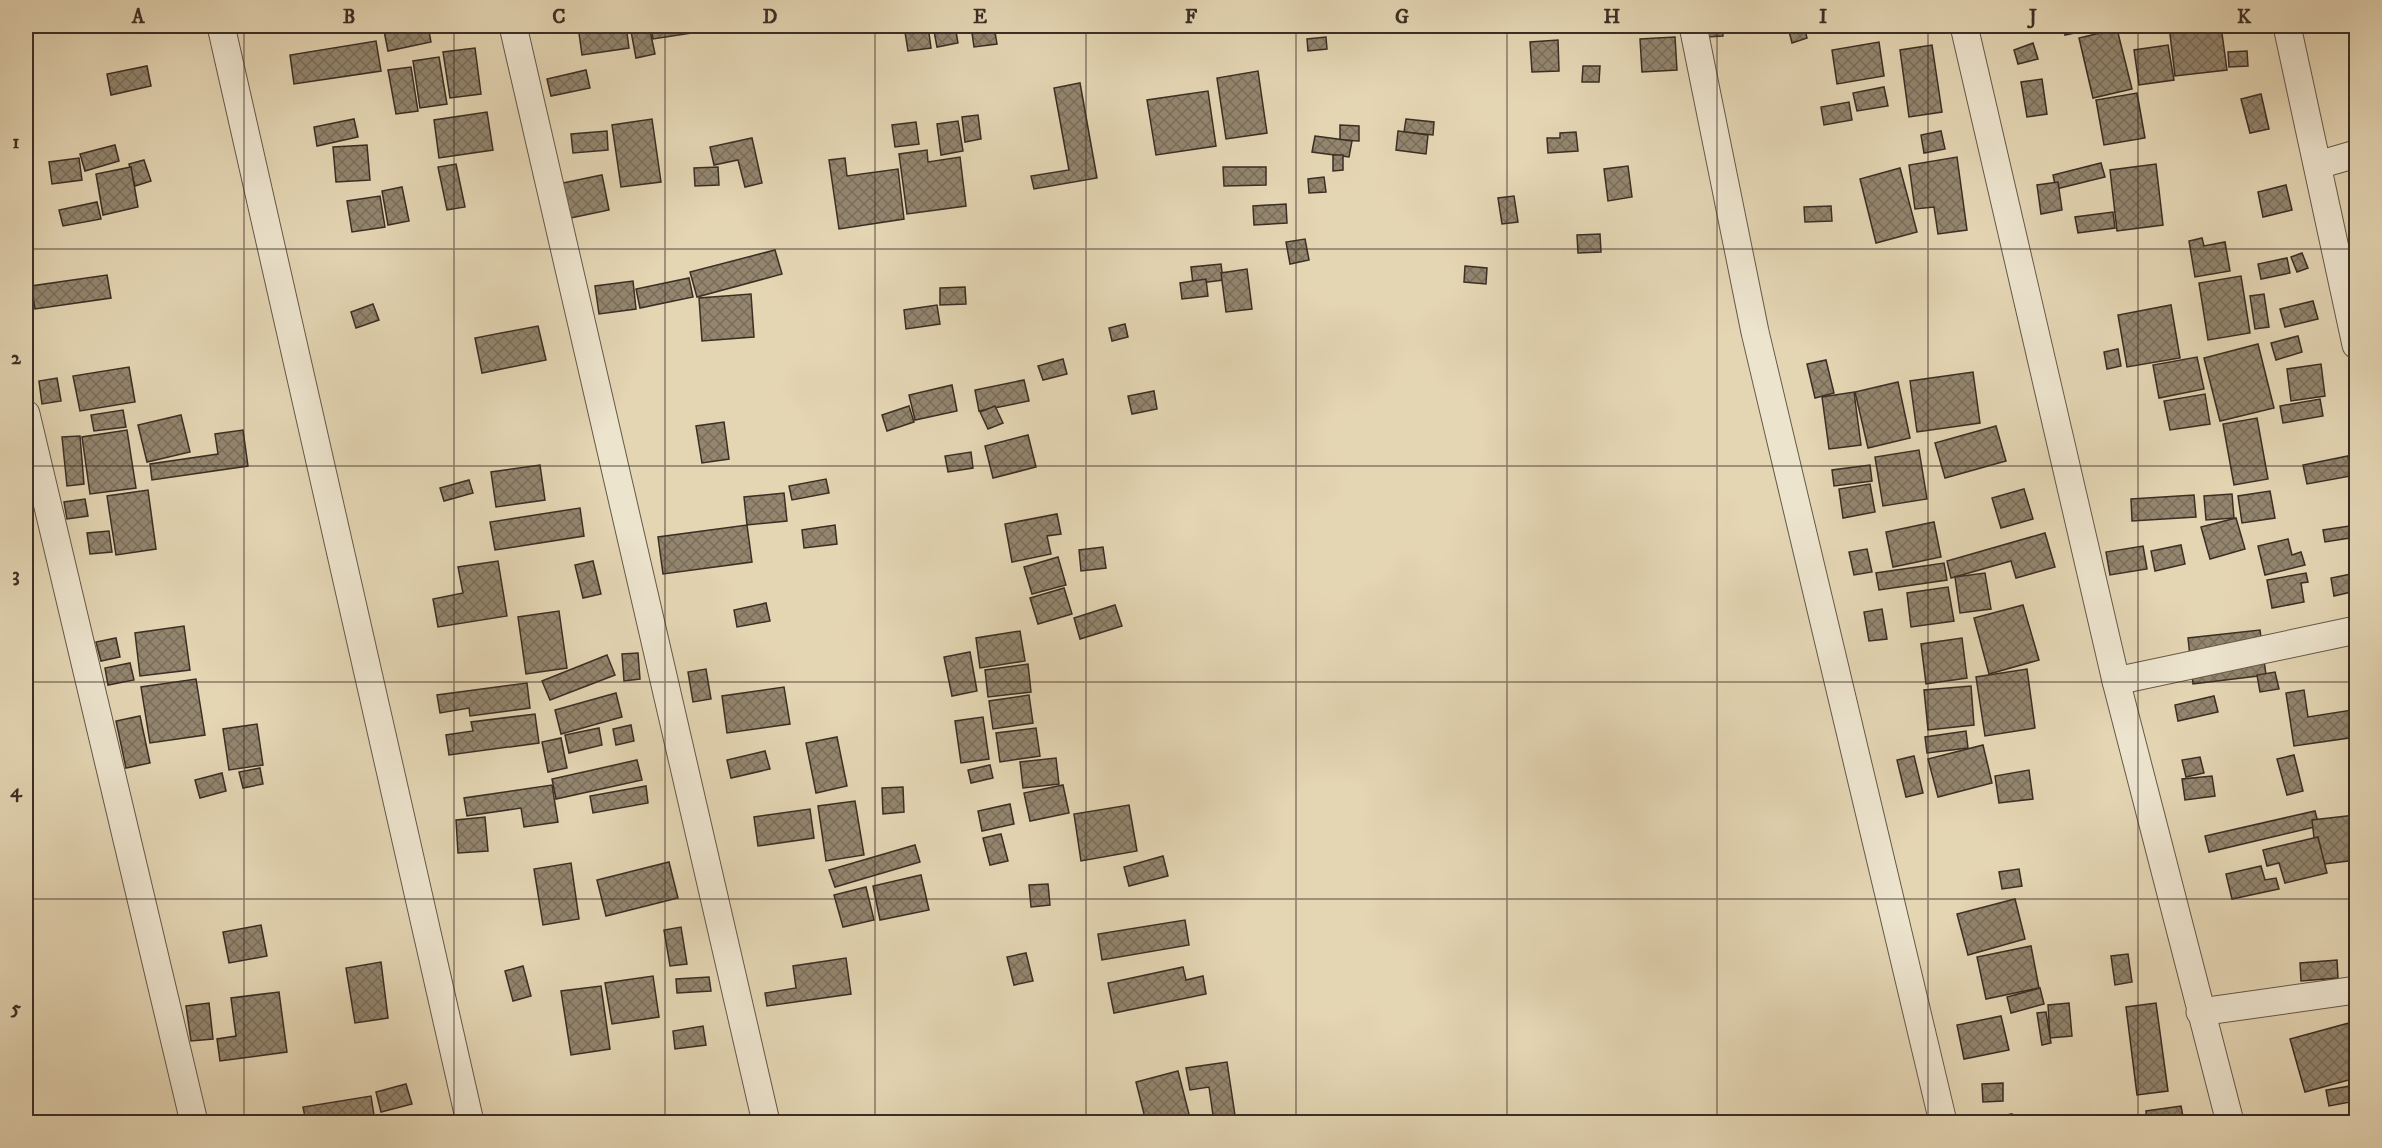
<svg xmlns="http://www.w3.org/2000/svg" width="2382" height="1148" viewBox="0 0 2382 1148" font-family="'IM FELL DW Pica',serif">
	<style>
		.building { fill: url(#building-cross-hatch); stroke: #3b2e24; stroke-width: 1.5 }
		.lines { fill: none; stroke-linecap: round; stroke-linejoin: round }
		.street-casing { stroke: #655848; stroke-width: 29 }
		.street { stroke: #ede4ce; stroke-width: 27 }
		.grid { fill: none; stroke: #3b2e24; stroke-width: 1.5; stroke-opacity: 0.55 }
		.neatline { fill: none; stroke: #3b2e24; stroke-width: 2 }
		.grid-label { font-size: 20px; text-anchor: middle; font-weight: bold; fill: #3b2e24 }
	</style>
	<defs>
		<pattern id="building-cross-hatch" width="8" height="8" patternUnits="userSpaceOnUse" patternTransform="scale(1.5)"><rect width="8" height="8" fill="#93856e"/><path d="M0 0l8 8M0 8l8-8" fill="none" stroke="#796d5a"/></pattern>
	</defs>
	<rect width="100%" height="100%" fill="#e4d5b3"/>
	<filter id="stains"><feTurbulence type="fractalNoise" baseFrequency=".00333" numOctaves="4"/><feColorMatrix values="0 0 0 0 .2 0 0 0 0 .09 0 0 0 0 .02 0 0 0 .5 -.17"/></filter>
	<radialGradient id="worn" r=".72"><stop offset=".6" stop-color="#630" stop-opacity="0"/><stop offset="1" stop-color="#630" stop-opacity=".3"/></radialGradient>
	<!-- building -->
	<g class="building">
		<polygon points="383,26 428,26 431,42 388,51"/>
		<polygon points="578,26 626,26 629,48 582,55"/>
		<polygon points="630,26 649,26 655,54 636,58"/>
		<polygon points="651,26 724,26 724,28 653,39"/>
		<polygon points="797,26 844,26 798,33"/>
		<polygon points="904,26 928,26 931,48 908,51"/>
		<polygon points="933,26 955,26 958,43 937,47"/>
		<polygon points="971,26 994,26 997,44 974,47"/>
		<polygon points="1288,26 1320,26 1321,28 1288,31"/>
		<polygon points="1354,26 1389,26 1389,27 1355,32"/>
		<polygon points="1707,26 1722,26 1723,36 1707,37"/>
		<polygon points="1795,26 1804,26 1807,38 1792,43 1788,27"/>
		<polygon points="2063,26 2106,26 2065,35"/>
		<polygon points="2169,26 2221,26 2227,70 2175,76"/>
		<polygon points="2223,26 2244,26 2225,31"/>
		<polygon points="2117,29 2132,89 2093,98 2079,38"/>
		<polygon points="1326,37 1327,49 1308,51 1307,39"/>
		<polygon points="1675,37 1677,70 1642,72 1640,39"/>
		<polygon points="1558,40 1559,71 1532,72 1530,42"/>
		<polygon points="376,41 381,71 294,84 290,55"/>
		<polygon points="1879,42 1884,76 1837,84 1832,50"/>
		<polygon points="2033,43 2038,59 2018,64 2014,50"/>
		<polygon points="1932,45 1942,112 1909,117 1900,50"/>
		<polygon points="2168,45 2174,80 2139,85 2134,50"/>
		<polygon points="475,48 481,94 450,98 443,52"/>
		<polygon points="2247,51 2248,66 2229,67 2228,52"/>
		<polygon points="439,57 447,104 420,108 413,61"/>
		<polygon points="147,66 151,86 111,95 107,74"/>
		<polygon points="1583,66 1600,66 1599,82 1582,82"/>
		<polygon points="411,67 418,111 396,114 388,70"/>
		<polygon points="586,70 590,88 551,96 547,79"/>
		<polygon points="1258,71 1267,133 1226,139 1217,78"/>
		<polygon points="2042,79 2047,114 2027,117 2021,82"/>
		<polygon points="1080,83 1097,178 1034,189 1031,176 1069,170 1054,88"/>
		<polygon points="1884,87 1888,106 1857,111 1853,93"/>
		<polygon points="1208,91 1216,146 1156,155 1147,100"/>
		<polygon points="2137,93 2145,138 2104,145 2096,100"/>
		<polygon points="2261,94 2269,129 2250,133 2241,99"/>
		<polygon points="1849,102 1852,120 1824,125 1821,107"/>
		<polygon points="487,112 493,150 439,158 434,120"/>
		<polygon points="978,115 981,139 965,142 962,117"/>
		<polygon points="354,119 358,137 317,146 314,127"/>
		<polygon points="652,119 661,182 621,187 612,125"/>
		<polygon points="1406,119 1434,122 1433,135 1404,132"/>
		<polygon points="958,121 963,151 941,155 937,124"/>
		<polygon points="916,122 919,144 895,147 892,125"/>
		<polygon points="1340,125 1359,126 1359,141 1340,140"/>
		<polygon points="607,131 608,150 573,153 571,134"/>
		<polygon points="1398,131 1428,135 1426,154 1396,150"/>
		<polygon points="1941,131 1945,149 1924,153 1921,135"/>
		<polygon points="1576,132 1578,151 1548,153 1547,138 1560,138 1560,133"/>
		<polygon points="1315,136 1352,141 1349,157 1312,152"/>
		<polygon points="752,138 762,183 745,187 738,160 714,165 710,147"/>
		<polygon points="115,145 119,161 85,171 80,154"/>
		<polygon points="367,145 370,180 336,182 333,147"/>
		<polygon points="927,150 928,162 960,157 966,206 907,214 899,154"/>
		<polygon points="1333,155 1343,155 1343,170 1333,171"/>
		<polygon points="1957,157 1967,230 1938,234 1934,207 1915,209 1909,165"/>
		<polygon points="79,158 82,180 52,184 49,162"/>
		<polygon points="845,158 847,176 898,169 904,219 839,229 829,160"/>
		<polygon points="144,160 151,181 135,186 129,164"/>
		<polygon points="2101,163 2105,177 2056,189 2053,175"/>
		<polygon points="456,164 465,207 447,210 438,167"/>
		<polygon points="2156,164 2163,225 2117,231 2110,170"/>
		<polygon points="1628,166 1632,197 1608,201 1604,169"/>
		<polygon points="131,167 138,207 103,215 96,174"/>
		<polygon points="718,167 719,185 695,186 694,168"/>
		<polygon points="1223,167 1266,167 1266,185 1224,186"/>
		<polygon points="1900,168 1917,232 1876,243 1860,179"/>
		<polygon points="602,175 609,210 556,221 548,186"/>
		<polygon points="1324,177 1326,192 1309,193 1308,179"/>
		<polygon points="2058,182 2062,210 2041,214 2037,185"/>
		<polygon points="2286,185 2292,210 2263,217 2258,192"/>
		<polygon points="402,187 409,221 388,225 382,191"/>
		<polygon points="380,196 385,227 352,232 347,201"/>
		<polygon points="1514,196 1518,222 1502,224 1498,198"/>
		<polygon points="97,202 101,219 63,226 59,210"/>
		<polygon points="1286,204 1287,223 1254,225 1253,206"/>
		<polygon points="1831,206 1832,221 1805,222 1804,207"/>
		<polygon points="2113,212 2115,228 2078,233 2075,217"/>
		<polygon points="1600,234 1601,252 1578,253 1577,235"/>
		<polygon points="2202,238 2204,246 2225,242 2230,271 2195,277 2189,241"/>
		<polygon points="1305,239 1309,260 1290,264 1286,242"/>
		<polygon points="775,250 782,274 697,297 690,272"/>
		<polygon points="2302,253 2308,268 2297,272 2291,257"/>
		<polygon points="2287,258 2290,273 2261,279 2258,264"/>
		<polygon points="1221,264 1223,280 1193,284 1191,267"/>
		<polygon points="1465,266 1487,268 1486,284 1464,282"/>
		<polygon points="1247,269 1252,309 1226,312 1221,273"/>
		<polygon points="107,275 111,298 35,309 31,286"/>
		<polygon points="2241,276 2250,333 2208,340 2199,283"/>
		<polygon points="689,278 693,297 640,308 636,289"/>
		<polygon points="1206,279 1208,296 1182,299 1180,283"/>
		<polygon points="633,281 636,309 599,314 595,286"/>
		<polygon points="965,287 966,304 940,305 940,288"/>
		<polygon points="751,294 754,337 702,341 699,298"/>
		<polygon points="2264,294 2269,327 2255,329 2250,296"/>
		<polygon points="2313,301 2318,319 2285,327 2280,309"/>
		<polygon points="373,304 379,320 356,328 351,312"/>
		<polygon points="937,305 940,324 906,329 904,310"/>
		<polygon points="2171,305 2180,358 2127,367 2118,315"/>
		<polygon points="1125,324 1128,337 1112,341 1109,328"/>
		<polygon points="538,326 546,360 482,373 475,338"/>
		<polygon points="2298,336 2302,352 2276,360 2271,343"/>
		<polygon points="2258,344 2274,408 2220,421 2204,358"/>
		<polygon points="2118,349 2121,366 2107,369 2104,352"/>
		<polygon points="2197,357 2204,389 2159,398 2153,365"/>
		<polygon points="1063,359 1067,374 1043,380 1038,366"/>
		<polygon points="1826,360 1834,393 1815,398 1807,364"/>
		<polygon points="2321,364 2325,396 2291,401 2287,369"/>
		<polygon points="129,367 135,402 80,411 73,376"/>
		<polygon points="1973,372 1980,423 1917,432 1910,381"/>
		<polygon points="57,378 61,401 42,404 39,381"/>
		<polygon points="1024,380 1029,401 979,411 975,390"/>
		<polygon points="1898,382 1910,438 1868,448 1855,392"/>
		<polygon points="952,385 957,411 915,420 909,395"/>
		<polygon points="1154,391 1157,409 1132,414 1128,396"/>
		<polygon points="1854,392 1861,445 1829,449 1822,397"/>
		<polygon points="2205,394 2210,424 2170,430 2164,401"/>
		<polygon points="2320,399 2323,416 2283,423 2280,406"/>
		<polygon points="909,406 914,422 887,431 882,415"/>
		<polygon points="995,406 1003,423 988,429 980,412"/>
		<polygon points="123,410 126,427 94,431 91,415"/>
		<polygon points="181,415 190,452 147,462 138,425"/>
		<polygon points="2257,418 2268,479 2234,485 2223,424"/>
		<polygon points="724,422 729,459 702,463 696,426"/>
		<polygon points="1996,426 2006,461 1945,478 1935,443"/>
		<polygon points="127,430 136,488 90,494 82,437"/>
		<polygon points="243,430 248,466 152,480 150,464 218,454 215,434"/>
		<polygon points="1028,435 1036,467 993,478 985,446"/>
		<polygon points="80,436 84,484 67,486 62,437"/>
		<polygon points="1919,450 1927,499 1883,506 1875,457"/>
		<polygon points="971,452 973,468 948,472 945,456"/>
		<polygon points="2348,456 2351,476 2307,484 2303,465"/>
		<polygon points="540,465 545,500 496,507 491,472"/>
		<polygon points="1870,465 1872,481 1834,486 1832,470"/>
		<polygon points="826,479 829,493 792,500 789,486"/>
		<polygon points="469,480 473,493 444,501 440,488"/>
		<polygon points="1870,484 1875,512 1843,518 1839,489"/>
		<polygon points="2024,489 2033,519 2001,528 1992,498"/>
		<polygon points="148,490 156,549 116,555 107,496"/>
		<polygon points="2270,491 2275,518 2242,523 2238,496"/>
		<polygon points="784,493 787,521 747,525 744,497"/>
		<polygon points="2232,494 2234,518 2206,520 2204,496"/>
		<polygon points="2194,495 2196,517 2132,521 2131,499"/>
		<polygon points="85,499 88,516 67,519 64,502"/>
		<polygon points="580,508 584,536 495,550 490,522"/>
		<polygon points="1057,514 1061,534 1047,536 1051,554 1012,562 1005,524"/>
		<polygon points="2236,518 2245,549 2210,559 2201,527"/>
		<polygon points="1934,522 1941,557 1893,567 1886,532"/>
		<polygon points="747,525 752,562 663,574 658,537"/>
		<polygon points="835,525 837,544 804,548 802,530"/>
		<polygon points="2356,525 2356,537 2325,542 2323,530"/>
		<polygon points="109,531 112,552 90,554 87,533"/>
		<polygon points="2045,533 2055,567 2016,578 2011,561 1951,578 1947,561"/>
		<polygon points="2288,539 2292,555 2301,552 2305,565 2265,575 2258,546"/>
		<polygon points="2181,545 2185,564 2155,571 2151,551"/>
		<polygon points="2143,546 2147,569 2110,575 2106,552"/>
		<polygon points="1103,547 1106,568 1081,571 1079,550"/>
		<polygon points="1867,549 1872,572 1854,575 1849,552"/>
		<polygon points="1058,557 1066,585 1032,594 1024,567"/>
		<polygon points="498,561 507,616 438,627 433,599 463,593 458,567"/>
		<polygon points="593,561 601,594 583,598 575,565"/>
		<polygon points="1944,563 1947,580 1879,590 1876,573"/>
		<polygon points="1985,573 1991,609 1960,613 1955,577"/>
		<polygon points="2306,573 2308,582 2301,583 2304,602 2272,608 2267,580"/>
		<polygon points="2356,573 2356,591 2334,596 2331,578"/>
		<polygon points="1948,587 1954,621 1911,627 1907,593"/>
		<polygon points="1064,588 1072,614 1038,624 1030,598"/>
		<polygon points="766,603 770,621 737,627 734,610"/>
		<polygon points="1115,605 1122,626 1080,639 1074,618"/>
		<polygon points="2023,605 2039,660 1989,674 1974,618"/>
		<polygon points="1882,609 1887,639 1869,641 1864,612"/>
		<polygon points="559,611 567,668 526,674 518,617"/>
		<polygon points="184,626 190,670 140,676 135,633"/>
		<polygon points="2260,630 2266,675 2193,684 2188,638"/>
		<polygon points="1020,631 1025,661 980,668 976,638"/>
		<polygon points="116,638 120,657 101,661 96,642"/>
		<polygon points="1962,638 1967,678 1926,684 1921,644"/>
		<polygon points="970,652 977,691 952,696 944,657"/>
		<polygon points="638,653 640,679 624,681 622,654"/>
		<polygon points="607,655 615,675 550,700 542,681"/>
		<polygon points="130,663 134,680 108,685 105,668"/>
		<polygon points="1028,664 1031,692 988,697 985,670"/>
		<polygon points="706,669 711,699 693,702 688,672"/>
		<polygon points="2027,669 2035,728 1985,736 1976,677"/>
		<polygon points="2275,672 2279,689 2260,692 2257,675"/>
		<polygon points="196,679 205,735 150,743 141,687"/>
		<polygon points="527,683 530,708 470,716 469,708 440,713 437,695"/>
		<polygon points="1971,686 1974,725 1928,730 1924,690"/>
		<polygon points="784,687 790,724 727,733 722,696"/>
		<polygon points="2304,690 2308,717 2352,710 2356,737 2294,746 2286,693"/>
		<polygon points="616,693 622,717 561,734 555,710"/>
		<polygon points="1029,695 1033,723 993,729 989,701"/>
		<polygon points="2214,696 2218,712 2178,721 2175,705"/>
		<polygon points="535,714 539,743 449,755 446,735 473,731 471,722"/>
		<polygon points="140,716 150,763 126,768 116,721"/>
		<polygon points="983,717 989,759 961,763 955,721"/>
		<polygon points="257,724 263,765 229,770 223,729"/>
		<polygon points="631,725 634,741 616,745 613,729"/>
		<polygon points="599,728 602,745 569,753 565,735"/>
		<polygon points="1036,728 1040,756 1000,762 996,733"/>
		<polygon points="1966,731 1968,748 1927,753 1925,737"/>
		<polygon points="837,737 847,786 816,793 806,743"/>
		<polygon points="561,738 567,768 548,772 542,742"/>
		<polygon points="1983,745 1992,783 1938,797 1928,759"/>
		<polygon points="765,751 770,769 731,778 727,760"/>
		<polygon points="2294,755 2303,791 2287,795 2277,759"/>
		<polygon points="1914,756 1923,793 1906,797 1897,760"/>
		<polygon points="2200,757 2204,773 2186,777 2182,760"/>
		<polygon points="1056,758 1059,784 1023,788 1020,762"/>
		<polygon points="637,760 642,780 556,799 552,779"/>
		<polygon points="990,765 993,778 971,783 968,770"/>
		<polygon points="260,768 263,784 243,788 239,772"/>
		<polygon points="2029,770 2033,799 1999,803 1995,776"/>
		<polygon points="222,773 226,791 200,798 195,780"/>
		<polygon points="2212,776 2215,796 2185,800 2182,779"/>
		<polygon points="552,785 558,822 524,827 521,808 467,816 464,798"/>
		<polygon points="1063,785 1069,813 1030,821 1024,793"/>
		<polygon points="646,786 648,803 593,813 590,796"/>
		<polygon points="903,787 904,812 883,814 882,788"/>
		<polygon points="855,801 864,855 826,861 818,806"/>
		<polygon points="1010,804 1014,824 982,831 978,811"/>
		<polygon points="1129,805 1137,851 1081,861 1074,814"/>
		<polygon points="810,809 814,838 758,846 754,817"/>
		<polygon points="2315,811 2319,826 2209,852 2205,836"/>
		<polygon points="2355,815 2356,860 2317,865 2312,820"/>
		<polygon points="485,817 488,851 458,853 456,820"/>
		<polygon points="1001,834 1008,861 990,865 983,838"/>
		<polygon points="2318,837 2327,873 2285,883 2279,863 2267,866 2263,850"/>
		<polygon points="915,845 920,862 835,887 829,870"/>
		<polygon points="1163,856 1168,876 1129,886 1124,867"/>
		<polygon points="669,862 678,898 606,916 597,880"/>
		<polygon points="571,863 579,919 543,925 534,869"/>
		<polygon points="2261,866 2265,880 2276,878 2279,889 2232,899 2226,874"/>
		<polygon points="2019,869 2022,886 2002,889 1999,872"/>
		<polygon points="921,875 929,910 880,920 873,886"/>
		<polygon points="1048,884 1050,905 1031,907 1029,885"/>
		<polygon points="866,887 874,920 843,927 834,895"/>
		<polygon points="2015,899 2025,939 1968,955 1957,914"/>
		<polygon points="1185,920 1189,945 1102,960 1098,934"/>
		<polygon points="261,925 267,956 229,963 223,932"/>
		<polygon points="681,927 687,964 670,966 664,930"/>
		<polygon points="2031,946 2039,988 1986,999 1977,957"/>
		<polygon points="1026,953 1033,981 1014,985 1007,957"/>
		<polygon points="2128,954 2132,982 2115,985 2111,956"/>
		<polygon points="846,958 851,994 767,1006 765,993 796,988 793,966"/>
		<polygon points="2337,960 2338,978 2301,981 2300,963"/>
		<polygon points="381,962 388,1018 355,1023 346,968"/>
		<polygon points="523,966 531,996 513,1001 505,971"/>
		<polygon points="1183,967 1186,980 1203,976 1206,994 1114,1013 1108,983"/>
		<polygon points="653,976 659,1017 612,1024 605,983"/>
		<polygon points="709,977 711,991 677,993 676,979"/>
		<polygon points="601,986 610,1049 571,1055 561,991"/>
		<polygon points="2040,988 2044,1004 2011,1013 2007,997"/>
		<polygon points="279,992 287,1052 220,1061 217,1039 236,1036 231,998"/>
		<polygon points="209,1003 213,1039 191,1041 186,1006"/>
		<polygon points="2069,1003 2072,1036 2050,1038 2048,1005"/>
		<polygon points="2156,1003 2168,1091 2137,1095 2126,1007"/>
		<polygon points="2046,1012 2051,1043 2042,1045 2037,1013"/>
		<polygon points="2001,1016 2009,1050 1964,1059 1957,1025"/>
		<polygon points="2356,1021 2356,1078 2305,1092 2290,1039"/>
		<polygon points="703,1026 706,1045 675,1049 673,1031"/>
		<polygon points="1227,1062 1236,1122 1214,1122 1209,1087 1190,1090 1186,1068"/>
		<polygon points="1178,1071 1191,1122 1146,1122 1136,1082"/>
		<polygon points="2003,1083 2003,1101 1983,1102 1982,1084"/>
		<polygon points="406,1084 412,1104 381,1112 376,1092"/>
		<polygon points="2356,1085 2356,1101 2329,1106 2326,1090"/>
		<polygon points="371,1096 375,1122 306,1122 303,1107"/>
		<polygon points="2181,1106 2184,1122 2147,1122 2146,1111"/>
		<polygon points="2012,1114 2013,1122 1980,1122 1980,1120"/>
	</g>
	<g class="lines">
		<defs>
			<g id="street">
				<polyline points="221,26 470,1122"/>
				<polyline points="513,26 766,1122"/>
				<polyline points="1693,26 1755,332 1943,1122"/>
				<polyline points="1964,26 2116,681 2230,1122"/>
				<polyline points="2287,26 2356,345"/>
				<polyline points="2318,165 2356,154"/>
				<polyline points="26,414 194,1122"/>
				<polyline points="2116,681 2356,630"/>
				<polyline points="2200,1012 2356,990"/>
			</g>
		</defs>
		<!-- street casing -->
		<use href="#street" class="street-casing"/>
		<!-- street -->
		<use href="#street" class="street"/>
	</g>
	<!-- grid -->
	<path class="grid" d="M244,26V1122M454,26V1122M665,26V1122M875,26V1122M1086,26V1122M1296,26V1122M1507,26V1122M1717,26V1122M1928,26V1122M2138,26V1122M26,249H2356M26,466H2356M26,682H2356M26,899H2356"/>
	<!-- margin -->
	<rect width="2382" height="1148" fill="none" stroke="#e4d5b3" stroke-width="66"/>
	<rect x="33" y="33" width="2316" height="1082" class="neatline"/>
	<g class="grid-label">
		<text x="138" y="23">A</text>
		<text x="349" y="23">B</text>
		<text x="559" y="23">C</text>
		<text x="770" y="23">D</text>
		<text x="980" y="23">E</text>
		<text x="1191" y="23">F</text>
		<text x="1402" y="23">G</text>
		<text x="1612" y="23">H</text>
		<text x="1823" y="23">I</text>
		<text x="2033" y="23">J</text>
		<text x="2244" y="23">K</text>
		<text x="16" y="148">1</text>
		<text x="16" y="364">2</text>
		<text x="16" y="581">3</text>
		<text x="16" y="797">4</text>
		<text x="16" y="1014">5</text>
	</g>
	<rect width="100%" height="100%" filter="url(#stains)"/>
	<rect width="100%" height="100%" fill="url(#worn)"/>
</svg>
